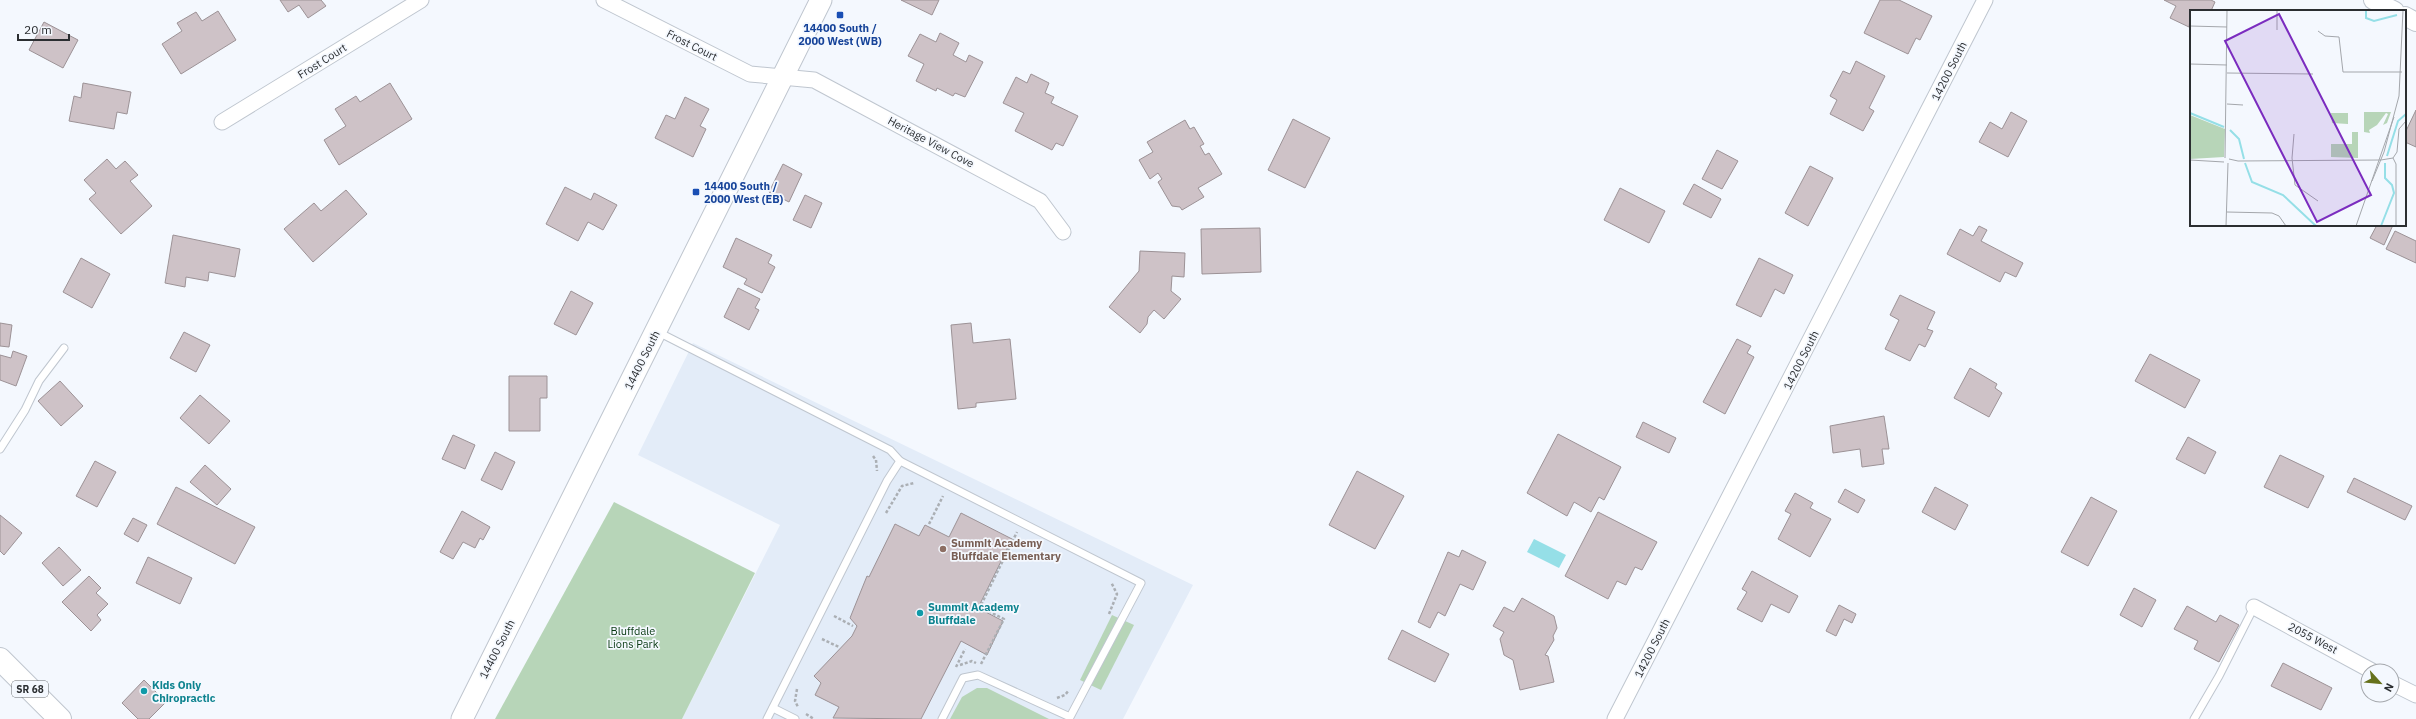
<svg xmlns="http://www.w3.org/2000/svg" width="2416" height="719" viewBox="0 0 2416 719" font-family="'IBM Plex Sans',sans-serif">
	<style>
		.built { fill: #e3ecf8 }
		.green { fill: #b7d5b8 }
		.water { fill: #95dfe7 }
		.building { fill: #cec2c7; stroke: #9c9296 }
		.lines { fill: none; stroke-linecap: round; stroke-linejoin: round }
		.service-casing { stroke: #bfc6cf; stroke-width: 9 }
		.minor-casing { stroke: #bfc6cf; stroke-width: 17 }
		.tertiary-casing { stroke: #bfc6cf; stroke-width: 20 }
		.secondary-casing { stroke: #bfc6cf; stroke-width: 23 }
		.primary-casing { stroke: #bfc6cf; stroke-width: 24 }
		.path { stroke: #abafb4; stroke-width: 2.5; stroke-dasharray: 3 2; stroke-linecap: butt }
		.service { stroke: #fff; stroke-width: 7 }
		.minor { stroke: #fff; stroke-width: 15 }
		.tertiary { stroke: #fff; stroke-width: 18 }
		.secondary { stroke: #fff; stroke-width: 21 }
		.primary { stroke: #fff; stroke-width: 22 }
		.transit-dot { fill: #1a4fb4; stroke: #f4f8fe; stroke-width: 1.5 }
		.education-dot { fill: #8d6e63; stroke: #f4f8fe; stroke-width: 1.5 }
		.culture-dot { fill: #0f9aa8; stroke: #f4f8fe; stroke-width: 1.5 }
		.labels { text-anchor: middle; stroke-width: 3.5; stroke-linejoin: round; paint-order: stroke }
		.shield { fill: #f4f8fe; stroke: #676b6e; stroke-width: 1 }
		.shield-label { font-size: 10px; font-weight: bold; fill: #2b2e31 }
		.transit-label { font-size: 11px; font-weight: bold; fill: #164399; stroke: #f4f8fe }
		.street-label { font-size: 11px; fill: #2b2e31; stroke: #f4f8fe }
		.education-label { font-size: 11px; font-weight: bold; fill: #785e54; stroke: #f4f8fe; text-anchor: start }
		.culture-label { font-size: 11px; font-weight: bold; fill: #0d838f; stroke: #f4f8fe; text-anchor: start }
		.park-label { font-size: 11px; fill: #073810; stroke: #f4f8fe }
		.inset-river { fill: none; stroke: #95dfe7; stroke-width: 2 }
		.inset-road { fill: none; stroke: #a4a7ac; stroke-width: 1 }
		.view { fill: #7b2cbf; fill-opacity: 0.15; stroke: #7b2cbf; stroke-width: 2 }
		.inset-edge { fill: none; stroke: #2b2e31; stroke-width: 2 }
	</style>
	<rect width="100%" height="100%" fill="#f4f8fe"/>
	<!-- built -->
	<polygon class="built" points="693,343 1193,585 1123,719 682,719 780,525 638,455"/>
	<!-- green -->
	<g class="green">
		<polygon points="614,502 755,573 682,719 495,719"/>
		<polygon points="1112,615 1134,625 1101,690 1080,680"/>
		<polygon points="977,688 987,688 1049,719 950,719 962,697"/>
	</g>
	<!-- water -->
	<polygon class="water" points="1534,539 1566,555 1559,568 1527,552"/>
	<!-- building -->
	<g class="building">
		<polygon points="280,0 321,0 326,6 308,18 299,5 288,12"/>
		<polygon points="901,0 939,0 932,15"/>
		<polygon points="1880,0 1899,0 1932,16 1920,40 1916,38 1908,54 1864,33"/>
		<polygon points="2164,0 2211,0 2215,2 2211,11 2191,11 2189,27 2170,18 2176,6"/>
		<polygon points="218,11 236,40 181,74 162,44 182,31 177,23 196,12 202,21"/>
		<polygon points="44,22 78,40 63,68 29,50"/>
		<polygon points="940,33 959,43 953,55 966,62 969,55 983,62 965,97 955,93 953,96 937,88 936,91 916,81 924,64 908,56 920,34 936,42"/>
		<polygon points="1856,61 1885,76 1869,108 1874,111 1863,131 1830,114 1837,100 1830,96 1843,71 1850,74"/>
		<polygon points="1031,74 1049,83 1045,93 1054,97 1051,103 1078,116 1063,146 1056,143 1052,150 1015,131 1024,113 1003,103 1016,77 1027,83"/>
		<polygon points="83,83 131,92 127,114 117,112 114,129 69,121 74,96 81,98"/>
		<polygon points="390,83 412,119 339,165 324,140 346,126 335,109 356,96 360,102"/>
		<polygon points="685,97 709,109 700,126 706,129 693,157 655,138 666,115 675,119"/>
		<polygon points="2416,110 2416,147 2405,142 2405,133"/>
		<polygon points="2011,112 2027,121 2008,157 1979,142 1990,122 2002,129"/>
		<polygon points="1293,119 1330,138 1305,188 1268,170"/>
		<polygon points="1185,120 1190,129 1194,127 1204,144 1200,146 1205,155 1209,153 1222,174 1198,188 1204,197 1182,210 1180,207 1172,206 1158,182 1162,179 1158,173 1150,179 1139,160 1153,152 1147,142"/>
		<polygon points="1717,150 1738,161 1722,189 1702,179"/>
		<polygon points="107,159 116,169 125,161 138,175 130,181 152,206 121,234 89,199 96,193 84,180"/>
		<polygon points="783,164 802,174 789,202 769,192"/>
		<polygon points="1810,166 1833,178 1808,226 1785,213"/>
		<polygon points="1694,184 1721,199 1711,218 1683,204"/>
		<polygon points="565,187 591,200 594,193 617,205 603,230 588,222 578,241 546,224"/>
		<polygon points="1620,188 1665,211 1649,243 1604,220"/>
		<polygon points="346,190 367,214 313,262 284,229 314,203 321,211"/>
		<polygon points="805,195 822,203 811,228 793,220"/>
		<polygon points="2377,225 2393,225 2384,245 2370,238"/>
		<polygon points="1979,226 1987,230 1981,241 2023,263 2016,277 2005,272 2000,282 1947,254 1960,229 1973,236"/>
		<polygon points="1260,228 1261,272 1202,274 1201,229"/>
		<polygon points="2395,231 2416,241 2416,263 2386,249"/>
		<polygon points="173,235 240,249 235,277 209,272 208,281 186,277 185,287 165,283"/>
		<polygon points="736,238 772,255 768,263 775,267 762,293 744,284 747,279 723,267"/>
		<polygon points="1140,251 1185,253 1184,277 1172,276 1171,291 1181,299 1164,319 1154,310 1148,317 1147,324 1140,333 1109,307 1139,271"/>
		<polygon points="81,258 110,274 92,308 63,292"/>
		<polygon points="1759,258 1793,275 1784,294 1775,289 1761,317 1736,305"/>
		<polygon points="738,288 760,299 755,308 759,310 749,330 724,317"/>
		<polygon points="571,291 593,303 576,335 554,324"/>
		<polygon points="1900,295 1935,312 1927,329 1933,331 1925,347 1919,344 1910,361 1885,349 1899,320 1890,315"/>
		<polygon points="0,323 12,325 9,347 0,346"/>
		<polygon points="971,323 973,343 1010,339 1016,399 976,403 976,407 958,409 951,325"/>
		<polygon points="184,332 210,345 196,372 170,358"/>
		<polygon points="1737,339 1751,346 1747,353 1754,357 1725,414 1703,402"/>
		<polygon points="13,351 27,356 16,386 0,380 0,355 11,358"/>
		<polygon points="2150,354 2200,380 2185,408 2135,381"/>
		<polygon points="1970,368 1997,384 1995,388 2002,393 1989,417 1954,398"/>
		<polygon points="509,376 547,376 547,398 540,398 540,431 509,431"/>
		<polygon points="60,381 83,406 61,426 38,401"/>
		<polygon points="200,395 230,421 209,444 180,418"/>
		<polygon points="1884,416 1889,449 1882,449 1884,464 1862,467 1860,449 1833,453 1830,426"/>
		<polygon points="1643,422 1676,438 1669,453 1636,437"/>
		<polygon points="1558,434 1621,467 1604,500 1599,497 1591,512 1574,502 1567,516 1527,493"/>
		<polygon points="453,435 475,445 465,469 442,459"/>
		<polygon points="2188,437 2216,452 2205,474 2176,459"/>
		<polygon points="495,452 515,462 502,490 481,480"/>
		<polygon points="2280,455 2324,476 2308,508 2264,487"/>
		<polygon points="95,461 116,472 97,507 76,496"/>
		<polygon points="205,465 231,489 217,505 190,482"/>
		<polygon points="1357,471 1404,496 1375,549 1329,525"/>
		<polygon points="2354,478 2412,506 2405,520 2347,492"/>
		<polygon points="176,487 255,527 235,564 157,524"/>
		<polygon points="1935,487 1968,505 1955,530 1922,512"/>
		<polygon points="1845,489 1865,500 1858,513 1838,502"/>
		<polygon points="1795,493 1813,503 1810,508 1831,519 1810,557 1778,539 1791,514 1785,511"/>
		<polygon points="2091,497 2117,511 2088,566 2061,552"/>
		<polygon points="462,511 490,527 483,540 480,538 475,548 463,542 453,559 440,552"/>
		<polygon points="1598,512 1657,542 1642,570 1635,567 1626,585 1617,581 1608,599 1565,576"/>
		<polygon points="961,513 1012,539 978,608 1003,621 987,655 961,641 921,719 833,718 839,707 815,695 821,683 814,676 852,636 857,626 850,618 867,576 869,577 895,524 919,536 925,525 949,537"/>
		<polygon points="0,515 22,533 4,555 0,551"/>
		<polygon points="133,518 147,525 138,542 124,534"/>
		<polygon points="59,547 81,570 63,586 42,563"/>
		<polygon points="1462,550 1486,562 1473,590 1460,584 1445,616 1438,612 1430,628 1418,622 1448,552 1459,557"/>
		<polygon points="148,557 192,578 180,604 136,583"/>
		<polygon points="1752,571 1798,596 1789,613 1771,604 1762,622 1737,609 1747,592 1742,589"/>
		<polygon points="89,576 101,588 96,593 108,604 97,615 101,620 91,631 62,602"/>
		<polygon points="2134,588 2156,600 2142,627 2120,615"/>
		<polygon points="1522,598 1554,616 1557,628 1553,636 1554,640 1545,655 1548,656 1554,682 1520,690 1513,660 1504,655 1500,639 1504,632 1493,626 1504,607 1514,612"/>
		<polygon points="1839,605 1856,614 1852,623 1844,619 1836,636 1826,631"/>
		<polygon points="2187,606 2216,622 2220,615 2239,625 2219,662 2194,649 2198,641 2174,629"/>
		<polygon points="1402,630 1449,654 1435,682 1388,659"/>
		<polygon points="2283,663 2332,688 2321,710 2271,686"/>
		<polygon points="144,680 166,702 149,719 138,719 122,703"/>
	</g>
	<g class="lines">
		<defs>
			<g id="service">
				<polyline points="658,332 890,450 900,461 1141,583 1070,717 978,675 963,678 942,719"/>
				<polyline points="0,449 25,410 39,381 64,348"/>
				<polyline points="773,708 795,719"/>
				<polyline points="767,719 887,481 900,461"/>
				<polyline points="2194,719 2219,676 2254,607"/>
			</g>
			<g id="minor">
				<polyline points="604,0 750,74 814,80 1040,201 1063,232"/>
				<polyline points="222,122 421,0"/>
				<polyline points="2254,607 2372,671"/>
				<polyline points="2392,683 2416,695"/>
				<polyline points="1615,719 1985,0"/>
			</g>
			<g id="tertiary">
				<polyline points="2373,0 2395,11"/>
				<polyline points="2405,16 2416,22"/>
			</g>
			<polyline id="secondary" points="462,719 821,0"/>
			<polyline id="primary" points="0,659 60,719"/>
		</defs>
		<!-- service casing -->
		<use href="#service" class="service-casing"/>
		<!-- minor casing -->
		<use href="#minor" class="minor-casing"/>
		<!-- tertiary casing -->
		<use href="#tertiary" class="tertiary-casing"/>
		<!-- secondary casing -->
		<use href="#secondary" class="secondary-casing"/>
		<!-- primary casing -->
		<use href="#primary" class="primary-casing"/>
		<!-- path -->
		<g class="path">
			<polyline points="873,456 876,460 877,471"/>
			<polyline points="886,513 902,486 914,483"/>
			<polyline points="929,524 943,496"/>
			<polyline points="1109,614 1117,594 1111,582"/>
			<polyline points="834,616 853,626"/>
			<polyline points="822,639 839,647"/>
			<polyline points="981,664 1004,619 980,607 1017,532"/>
			<polyline points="960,665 972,661 976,663"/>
			<polyline points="956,667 965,649"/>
			<polyline points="797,689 795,701 798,707"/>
			<polyline points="1057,698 1065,695 1069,690"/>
			<polyline points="806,714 814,719"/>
		</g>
		<!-- service -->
		<use href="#service" class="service"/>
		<!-- minor -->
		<use href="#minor" class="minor"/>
		<!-- tertiary -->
		<use href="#tertiary" class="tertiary"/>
		<!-- secondary -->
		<use href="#secondary" class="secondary"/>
		<!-- primary -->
		<use href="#primary" class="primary"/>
	</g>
	<!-- markers -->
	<g class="transit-dot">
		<rect x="836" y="11" width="8" height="8" rx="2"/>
		<rect x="692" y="188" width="8" height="8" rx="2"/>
	</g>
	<circle class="education-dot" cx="943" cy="549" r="4"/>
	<g class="culture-dot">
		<circle cx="920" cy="613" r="4"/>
		<circle cx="144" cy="691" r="4"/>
	</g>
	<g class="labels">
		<!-- shield labels -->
		<rect class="shield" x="12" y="681" width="36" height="16" rx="3"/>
		<g class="shield-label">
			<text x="30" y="693">SR 68</text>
		</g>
		<!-- transit labels -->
		<g class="transit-label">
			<text x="840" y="32">14400 South /<tspan x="840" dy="13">2000 West (WB)</tspan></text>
			<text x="704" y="190" text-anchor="start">14400 South /<tspan x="704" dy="13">2000 West (EB)</tspan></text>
		</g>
		<!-- street labels -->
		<g class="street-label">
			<text transform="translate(692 45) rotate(27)" y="4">Frost Court</text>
			<text transform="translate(322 61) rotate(-32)" y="4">Frost Court</text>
			<text transform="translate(1949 71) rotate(-63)" y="4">14200 South</text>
			<text transform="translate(931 142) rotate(28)" y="4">Heritage View Cove</text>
			<text transform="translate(642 360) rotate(-63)" y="4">14400 South</text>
			<text transform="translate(1801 360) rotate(-63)" y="4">14200 South</text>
			<text transform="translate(2313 638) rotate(28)" y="4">2055 West</text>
			<text transform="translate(1652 648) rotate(-63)" y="4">14200 South</text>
			<text transform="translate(497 649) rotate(-63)" y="4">14400 South</text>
		</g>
		<!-- education labels -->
		<g class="education-label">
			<text x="951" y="547">Summit Academy<tspan x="951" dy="13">Bluffdale Elementary</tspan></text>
		</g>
		<!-- culture labels -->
		<g class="culture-label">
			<text x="928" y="611">Summit Academy<tspan x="928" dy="13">Bluffdale</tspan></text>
			<text x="152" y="689">Kids Only<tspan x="152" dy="13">Chiropractic</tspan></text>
		</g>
		<!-- park labels -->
		<g class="park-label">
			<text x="633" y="635">Bluffdale<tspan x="633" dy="13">Lions Park</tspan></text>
		</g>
	</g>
	<!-- overview -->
	<g transform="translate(2190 10)">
		<rect width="216" height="216" fill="#f4f8fe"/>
		<path d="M174,102H201L197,113L193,115L198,104L196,103L187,115L179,120L180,123L174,122ZM141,103H158V114L142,113ZM0,105L35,119L34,147L0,149ZM162,122H168V148L141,147V134H162Z" fill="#b7d5b8"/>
		<path class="inset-river" d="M176,0V8L184,11L207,5M0,103L34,117M40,120L49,129L54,149M197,146L208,111L216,104M55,153L62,172L93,185L126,216M191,216L204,183L202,175L195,168V153"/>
		<path class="inset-road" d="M0,16L37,17M87,20V0M128,21L135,26L149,27L153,62H212M0,54L37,55M37,63L123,64M37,94L53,95M104,124L102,148L105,175L128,191M35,148L37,0M203,148L206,154V216M203,148L207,142L209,119L216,111M39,149L48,151L191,150M0,150L34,152M191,150L203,148M182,171L194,142L209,86L213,0M37,202L82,203L89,206L96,216M36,216L38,153M166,216L204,107"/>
		<path class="view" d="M89,4L181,185L127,212L35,31Z"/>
		<rect width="216" height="216" class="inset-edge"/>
	</g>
	<!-- north arrow -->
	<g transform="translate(2380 683) rotate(117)"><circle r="19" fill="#f4f8fe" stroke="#a4a7ac"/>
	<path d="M0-3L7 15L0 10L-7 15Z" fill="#66711c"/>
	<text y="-6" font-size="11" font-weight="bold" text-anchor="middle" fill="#2b2e31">N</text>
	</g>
	<!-- scale -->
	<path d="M18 34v6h51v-6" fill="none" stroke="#2b2e31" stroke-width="2"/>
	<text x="24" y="34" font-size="12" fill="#2b2e31" stroke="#f4f8fe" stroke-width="3" paint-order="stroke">20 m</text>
</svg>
